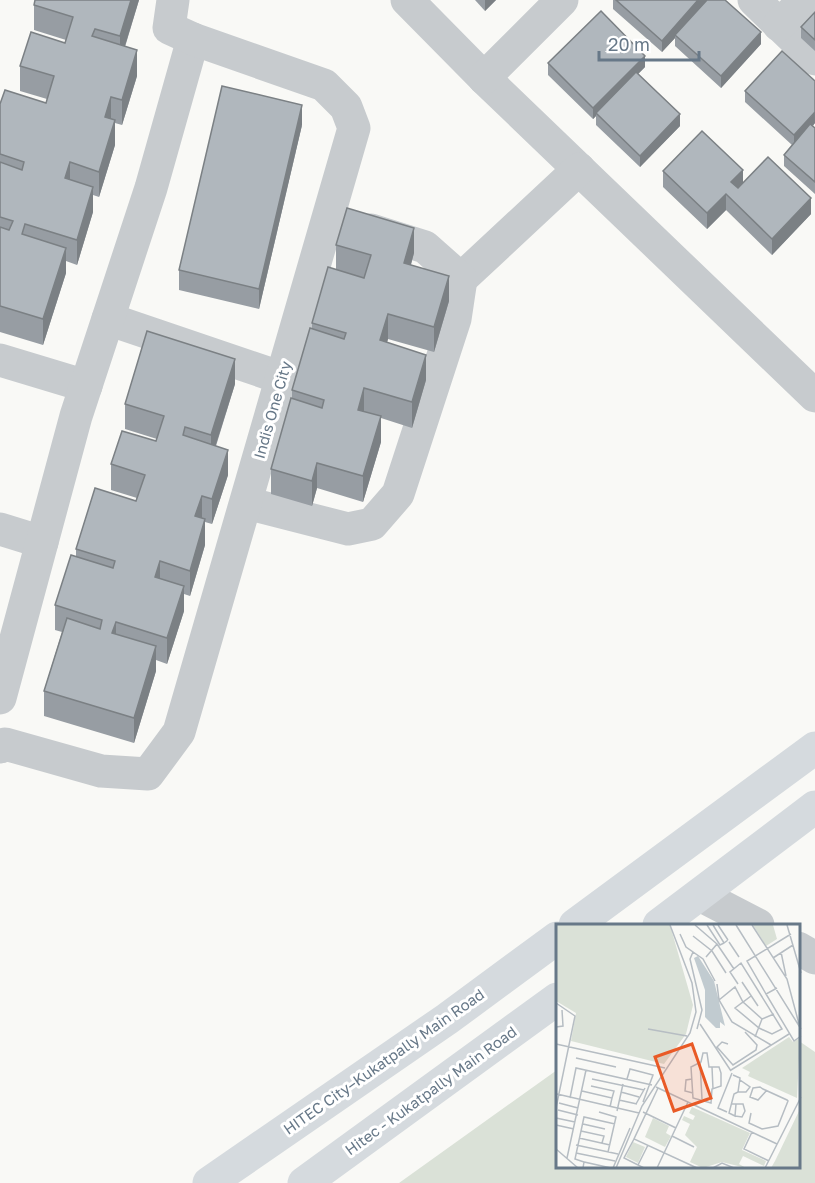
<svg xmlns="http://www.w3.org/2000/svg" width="815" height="1183" viewBox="0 0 815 1183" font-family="'Golos Text',sans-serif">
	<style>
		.green { fill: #dae1d7 }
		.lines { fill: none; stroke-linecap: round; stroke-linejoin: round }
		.minor { stroke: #c7cbce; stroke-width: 33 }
		.primary { stroke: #d5dade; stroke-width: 33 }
		.wall { fill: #979da3 }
		.shaded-wall { fill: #7b8084 }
		.building { fill: #b0b7bd; stroke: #7b8084; stroke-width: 1.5 }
		.labels { text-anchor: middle; stroke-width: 6; stroke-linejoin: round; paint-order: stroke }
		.street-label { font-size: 15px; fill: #677888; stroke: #fff }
		.inset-road { fill: none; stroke: #b6bdc3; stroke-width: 1.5 }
		.view { fill: #e95a26; fill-opacity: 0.15; stroke: #e95a26; stroke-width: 3 }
		.inset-edge { fill: none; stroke: #677888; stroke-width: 3 }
	</style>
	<rect width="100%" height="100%" fill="#f9f9f6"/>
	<!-- green -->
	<polygon class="green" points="799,1041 815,1052 815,1183 399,1183 557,1070 557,1166 798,1166"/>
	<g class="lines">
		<!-- minor -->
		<g class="minor">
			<polyline points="407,0 484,78 815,396"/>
			<polyline points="754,0 815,59"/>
			<polyline points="779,25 805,0"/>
			<polyline points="484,78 562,0"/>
			<polyline points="461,279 579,169"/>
			<polyline points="108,319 282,378"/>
			<polyline points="0,360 86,386"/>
			<polyline points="246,503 348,529 372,524 398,494 455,319 461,279 425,247 371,230"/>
			<polyline points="0,529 42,542"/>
			<polyline points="0,698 76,416 151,188 193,39"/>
			<polyline points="0,747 5,744 101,771 148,774 179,732 354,128 346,107 324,85 193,39 169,28 173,0"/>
			<polyline points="700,895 758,925"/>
			<polyline points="798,948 815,958"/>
		</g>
		<!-- primary -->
		<g class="primary">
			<polyline points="575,925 815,748"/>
			<polyline points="659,925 815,807"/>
			<polyline points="209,1183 447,1019 557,938"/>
			<polyline points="304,1183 557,999"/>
		</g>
	</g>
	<!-- wall -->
	<g class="wall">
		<polygon points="139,0 125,47 137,76 122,125 115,123 115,145 99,197 93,195 93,212 77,265 66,261 66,273 43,345 0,332 0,104 46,103 47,99 20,91 20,66 65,43 66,40 34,30 34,5"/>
		<polygon points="475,0 496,0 485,11"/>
		<polygon points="613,0 616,0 761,44 721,88 675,46 675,38 662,52 613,9"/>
		<polygon points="815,12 815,51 801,38 801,27"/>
		<polygon points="548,63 645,67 638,74 680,126 640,167 596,125 596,116 593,119 548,75"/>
		<polygon points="745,91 815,123 813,126 815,128 815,194 784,166 784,155 792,145 745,102"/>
		<polygon points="302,125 259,309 179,290 179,270"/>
		<polygon points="663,171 743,184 811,214 772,255 726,210 707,229 663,187"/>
		<polygon points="336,245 414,253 411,265 449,301 434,352 388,339 387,342 426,380 412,428 381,418 381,442 363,502 317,488 312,506 271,494 271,469 292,399 292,390 312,329 312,323 336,269"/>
		<polygon points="235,384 216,446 228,475 212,524 205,522 205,545 190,596 184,594 184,611 167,664 156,660 156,671 134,743 44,716 44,691 62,632 55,630 55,605 76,557 76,549 136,501 137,498 111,490 111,464 156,441 157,439 125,429 125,404"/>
	</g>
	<!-- shaded-wall -->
	<g class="shaded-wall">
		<polygon points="131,0 139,0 120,62 120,36"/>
		<polygon points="485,0 496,0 485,11"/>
		<polygon points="698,0 709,0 675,35 675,38 662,52 662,41"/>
		<polygon points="761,32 761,44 721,88 721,76"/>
		<polygon points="137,50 137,76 122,125 122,100"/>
		<polygon points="645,56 645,67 597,115 596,113 596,116 593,119 593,108"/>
		<polygon points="111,97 111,122 105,117"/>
		<polygon points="302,105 302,125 259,309 259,289"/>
		<polygon points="815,112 815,123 794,146 794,135"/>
		<polygon points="680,114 680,126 640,167 640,156"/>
		<polygon points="115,120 115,145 99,197 99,172"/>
		<polygon points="70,162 70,187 65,178"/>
		<polygon points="743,170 743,186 731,198 731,182"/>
		<polygon points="93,187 93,212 77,265 77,240"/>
		<polygon points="726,194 726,210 707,229 707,213"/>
		<polygon points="811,198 811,214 772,255 772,239"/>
		<polygon points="414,228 414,253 404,288 404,263"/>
		<polygon points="66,248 66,273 43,345 43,319"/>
		<polygon points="449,276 449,301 434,352 434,327"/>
		<polygon points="388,314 388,339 380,366 380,340"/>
		<polygon points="426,355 426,380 412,428 412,402"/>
		<polygon points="235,359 235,384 211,460 211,435"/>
		<polygon points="364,388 364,413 358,410"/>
		<polygon points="381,416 381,442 363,502 363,476"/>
		<polygon points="228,450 228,475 212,524 212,499"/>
		<polygon points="317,463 317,488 312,506 312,481"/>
		<polygon points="202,496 202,521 195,516"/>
		<polygon points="205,519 205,545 190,596 190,571"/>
		<polygon points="160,561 160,586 155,577"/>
		<polygon points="184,586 184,611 167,664 167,638"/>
		<polygon points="116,622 116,648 112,633"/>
		<polygon points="156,646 156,671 134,743 134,718"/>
	</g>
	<!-- building -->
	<g class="building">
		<polygon points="35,0 131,0 120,36 95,29 92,36 137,50 122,100 111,97 105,117 115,120 99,172 70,162 65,178 93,187 77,240 25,224 22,234 66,248 43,319 0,306 0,227 9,230 13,221 0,217 0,162 22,170 24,162 0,154 0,104 5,90 46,103 54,76 20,66 31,32 65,43 73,17 34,5"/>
		<polygon points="616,0 698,0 662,41"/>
		<polygon points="707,0 725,0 761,32 721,76 675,35"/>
		<polygon points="601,11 645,56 593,108 548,63"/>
		<polygon points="815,12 815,40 801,27"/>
		<polygon points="782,51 815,81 815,112 794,135 745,91"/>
		<polygon points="636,72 680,114 640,156 596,113"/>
		<polygon points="222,86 302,105 259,289 179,270"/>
		<polygon points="810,124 815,128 815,182 784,155"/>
		<polygon points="702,131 743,170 731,182 738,188 768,157 811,198 772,239 726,194 707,213 663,171"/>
		<polygon points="347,208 414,228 404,263 449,276 434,327 388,314 380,340 426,355 412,402 364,388 358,410 381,416 363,476 317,463 312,481 271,469 291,398 322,408 324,400 292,390 310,328 344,339 346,333 312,323 328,267 364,278 371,255 336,245"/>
		<polygon points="147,331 235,359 211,435 185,427 183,435 228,450 212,499 202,496 195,516 205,519 190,571 160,561 155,577 184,586 167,638 116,622 112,633 156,646 134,718 44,691 67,618 100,629 102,620 55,605 71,555 113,568 115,561 76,549 95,488 136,501 145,475 111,464 122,431 156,441 164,416 125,404"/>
	</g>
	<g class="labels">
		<!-- street labels -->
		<g class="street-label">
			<text transform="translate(273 410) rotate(-74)" y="5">Indis One City</text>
			<text transform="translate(384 1062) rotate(-35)" y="5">HITEC City–Kukatpally Main Road</text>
			<text transform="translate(431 1091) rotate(-36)" y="5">Hitec - Kukatpally Main Road</text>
		</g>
	</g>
	<!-- overview -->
	<g transform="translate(556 924)">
		<rect width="244" height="244" fill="#f9f9f6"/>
		<path d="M0,1H114L137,81L130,110L108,140L15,117L20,89L0,77ZM197,1H217L221,15L210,22ZM233,113L237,118L244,114L241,174L192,152L194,148L186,144ZM136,183L194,209L186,226L210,237L208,242L187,232L183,240L190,244L166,238L147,244L134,238L141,223L129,211L134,200L126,196L128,192L137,196L139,192L133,189ZM244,185V244H215L219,237ZM97,194L113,202L110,209L115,212L109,223L89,213ZM77,218L89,223L82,239L70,233Z" fill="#dae1d7"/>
		<path d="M142,32L158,57L169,102L164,98V104H160L149,93V66L138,34Z" fill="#c1cbd0"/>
		<path class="inset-road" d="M139,1L161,20L150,33M151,1L164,21L168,19M157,1L168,19L172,16M162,1L172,16M180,1L245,105M196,1L231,55L243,100M231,1L245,49M124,10L130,23L147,35L159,57M137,12L156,27L170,49M173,18L183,33M161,20L178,45M137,28L134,35L146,86L141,105M225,28L230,52M217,34L237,21M186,58L202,82M161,60L163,76L176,98L215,121M182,60L174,48L185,39L226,105L216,110L203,104L179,84L187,78L206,95M221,64L210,70L238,117L245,112M210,70L191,37L235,10M163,76L179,63L187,78L195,72M0,79L19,92L0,184M144,100L175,147M0,103L7,102L6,86M92,105L131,112M199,113L206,95L218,90M0,120L109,144M172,120L166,118L161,123L177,141L200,126L201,121L189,108M0,126V147M147,129H151L153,143H163L165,149V162L156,165L155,179L137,174L135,143L145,138ZM20,134L60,143M144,139L146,175M156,143L157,165M175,146L233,110M36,155L88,166M71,155L74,145L97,151L87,178M136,155L130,156L129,167L137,169M35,162L58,167L56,174M100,163L221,220M102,164L78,215L141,244M26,167L56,174L54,183M65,168L83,173M182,168H190L194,163L184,156M1,170L83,189M14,174L20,144L96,161M63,176L81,180M3,179L22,184M80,180L89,164M175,180H180L179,192L173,189L178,170L182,168L184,154L177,151M2,186L22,191M61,187L67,160M43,188L60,193L52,228M87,188L120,204M171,188L162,184L176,149M195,189L193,199L206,205L222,202L232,177L231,176L207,165L204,163L197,164L194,173L202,176L211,166M179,192L186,193L189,187L187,180H180M0,194L19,198M27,200L49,205M0,201L18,205M25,207L48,212L46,219M196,208L188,225L213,237M116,212L138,223M23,214L54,221M78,215L68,234L88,244M20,221L62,230M0,225L22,244M20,229L59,237M11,234L30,146M28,238L19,235L28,193L59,200M82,241L92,221M27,244L28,238L55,244M57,244L74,204M60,244L86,182L134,109L140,88L136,59L114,1M101,244L132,178M157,244L166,239L178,244M209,244L245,173"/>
		<path class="view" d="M136,120L155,174L118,187L99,133Z"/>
		<rect width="244" height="244" class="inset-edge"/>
	</g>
	<!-- scale -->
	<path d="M599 51v9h100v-9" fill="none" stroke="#677888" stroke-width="3"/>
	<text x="608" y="51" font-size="18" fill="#677888" stroke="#ffffff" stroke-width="4.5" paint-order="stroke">20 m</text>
</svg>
